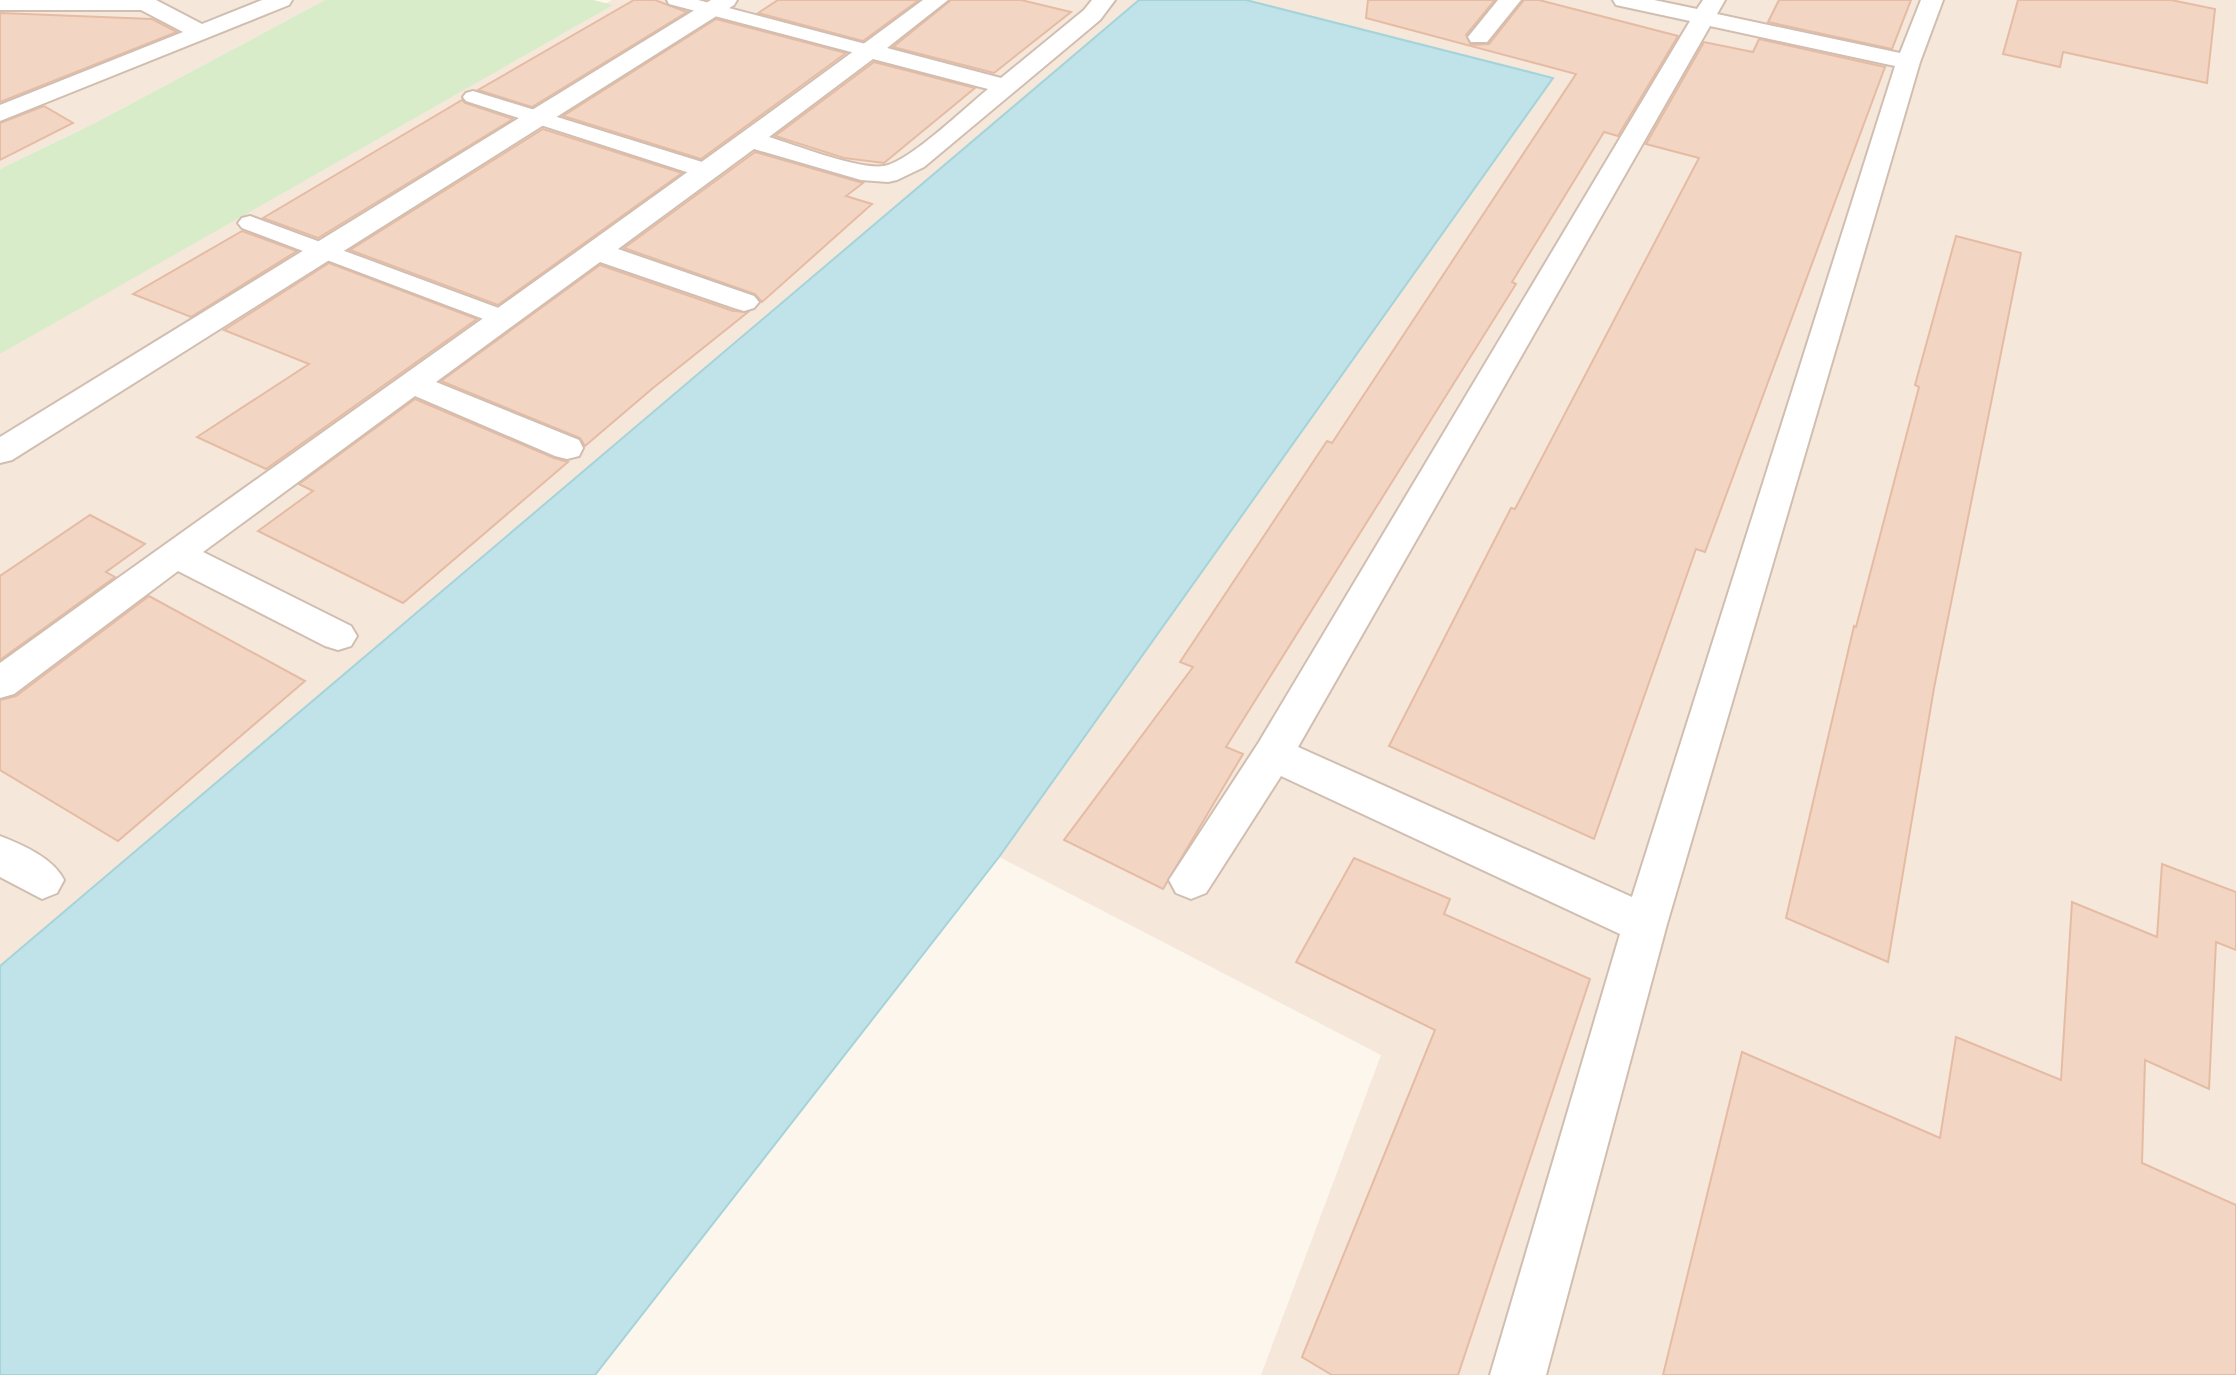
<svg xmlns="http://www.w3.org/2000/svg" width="2236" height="1375" viewBox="0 0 2236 1375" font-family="Rubik,sans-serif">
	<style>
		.residential { fill: #f5e8da }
		.green { fill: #d8ecc9 }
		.water { fill: #bfe3e8; stroke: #a5d3da; stroke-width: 2 }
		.building { fill: #f3d5c3; stroke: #e6bba3; stroke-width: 2 }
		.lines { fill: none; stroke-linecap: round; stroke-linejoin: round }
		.service-casing { stroke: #d1beb0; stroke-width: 4 }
		.minor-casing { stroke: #d1beb0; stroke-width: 4 }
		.service { fill: #fff; fill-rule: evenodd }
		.minor { fill: #fff; fill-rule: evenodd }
	</style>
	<rect width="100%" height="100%" fill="#fdf6ec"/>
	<!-- residential -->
	<g class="residential">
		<polygon points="0,0 325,0 95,123 0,169"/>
		<polygon points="612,0 1139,0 0,966 0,354"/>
		<polygon points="1246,0 2236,0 2236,1375 1261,1375 1381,1055 999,857 1553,78"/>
	</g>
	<!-- green -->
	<polygon class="green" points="325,0 593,0 613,5 0,354 0,169 95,123"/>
	<!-- water -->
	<polygon class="water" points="1139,0 1246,0 1553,78 999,857 595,1375 0,1375 0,966"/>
	<!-- building -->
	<g class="building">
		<polygon points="634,0 655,0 687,12 532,107 478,90"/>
		<polygon points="778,0 919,0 863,41 758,13"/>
		<polygon points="951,0 1021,0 1071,12 994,73 893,47"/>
		<polygon points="1368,0 1495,0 1466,35 1471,45 1489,44 1524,0 1539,0 1678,36 1618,136 1604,132 1512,282 1516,284 1226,747 1243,754 1163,889 1064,840 1193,667 1180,662 1327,441 1332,443 1576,74 1366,18"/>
		<polygon points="1779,0 1911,0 1892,49 1768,22"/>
		<polygon points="2018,0 2171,0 2215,9 2207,83 2063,52 2060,67 2003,54"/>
		<polygon points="0,13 152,19 177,32 0,102"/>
		<polygon points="716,19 846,53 701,159 563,116"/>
		<polygon points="1759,39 1885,67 1705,552 1696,549 1594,839 1389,746 1511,508 1515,509 1699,158 1646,144 1704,42 1753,52"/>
		<polygon points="874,62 975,88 884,163 844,158 775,136"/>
		<polygon points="462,100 465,103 513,119 318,238 263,218"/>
		<polygon points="44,106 73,123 0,160 0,123"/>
		<polygon points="543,129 682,173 498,305 350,250"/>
		<polygon points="755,152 863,183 846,196 872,204 762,302 755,294 624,248"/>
		<polygon points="242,231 297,251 191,317 133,294"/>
		<polygon points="1956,236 2021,253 1934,688 1888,962 1786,918 1854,626 1856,627 1919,387 1915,385"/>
		<polygon points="329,263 477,319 266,469 197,437 309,364 224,330"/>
		<polygon points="600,265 733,311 748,312 653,388 585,446 580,438 441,381"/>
		<polygon points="415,399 554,458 568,462 403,603 258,531 313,491 299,484"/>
		<polygon points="90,515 145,544 106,572 115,577 0,660 0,576"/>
		<polygon points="149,596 305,681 118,841 0,770 0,700 16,696"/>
		<polygon points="1354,858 1450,899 1444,914 1590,979 1458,1375 1332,1375 1302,1357 1435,1030 1296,962"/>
		<polygon points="2162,864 2236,892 2236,950 2216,942 2209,1089 2145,1060 2142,1163 2236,1205 2236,1375 1663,1375 1742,1052 1940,1138 1956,1037 2061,1080 2072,902 2157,937"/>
	</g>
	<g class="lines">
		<defs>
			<g id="service">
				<polygon points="667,0 698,0 877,47 880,51 877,55 870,57 669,4"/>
				<polygon points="473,91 715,166 718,171 715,176 699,176 466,101 463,97 466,93"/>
				<polygon points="250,216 512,313 516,318 512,323 503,326 494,323 242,228 238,223 242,218"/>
			</g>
			<g id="minor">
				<polygon points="0,0 156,0 202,24 262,0 292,0 289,5 0,121 0,105 183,32 141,10 0,10"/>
				<polygon points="711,0 737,0 734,5 12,460 0,463 0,437"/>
				<path d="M923,0H948L887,48L1001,78L1084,10L1092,0H1115L1100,20L924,167L897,180L888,182L861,180L754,149L618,249L754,296L759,302L754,308L744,311L734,308L600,262L436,382L579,440L583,448L579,456L567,459L555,456L415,396L203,552L351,626L357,636L351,646L338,650L325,646L178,571L14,694L0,698V663C307,441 619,226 923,0ZM873,59L988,89C966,107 909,162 884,166C858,170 796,145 769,137Z"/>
				<polygon points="1498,0 1521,0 1487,42 1471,42 1468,37"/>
				<path d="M1613,0H1654L1697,9L1703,0H1725L1717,14L1900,53L1921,0H1943L1920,62L1667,924L1546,1375H1490L1620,934L1281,776L1206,893L1191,899L1176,893L1169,880L1259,742L1690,21L1616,5ZM1710,26L1895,66L1632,897L1298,747Z"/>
				<path d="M0,836C23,845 53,858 64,880L57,893L42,899L0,877Z"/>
			</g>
		</defs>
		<!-- service casing -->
		<use href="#service" class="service-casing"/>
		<!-- minor casing -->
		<use href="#minor" class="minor-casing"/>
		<!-- service -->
		<use href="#service" class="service"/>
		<!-- minor -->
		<use href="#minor" class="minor"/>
	</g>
</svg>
